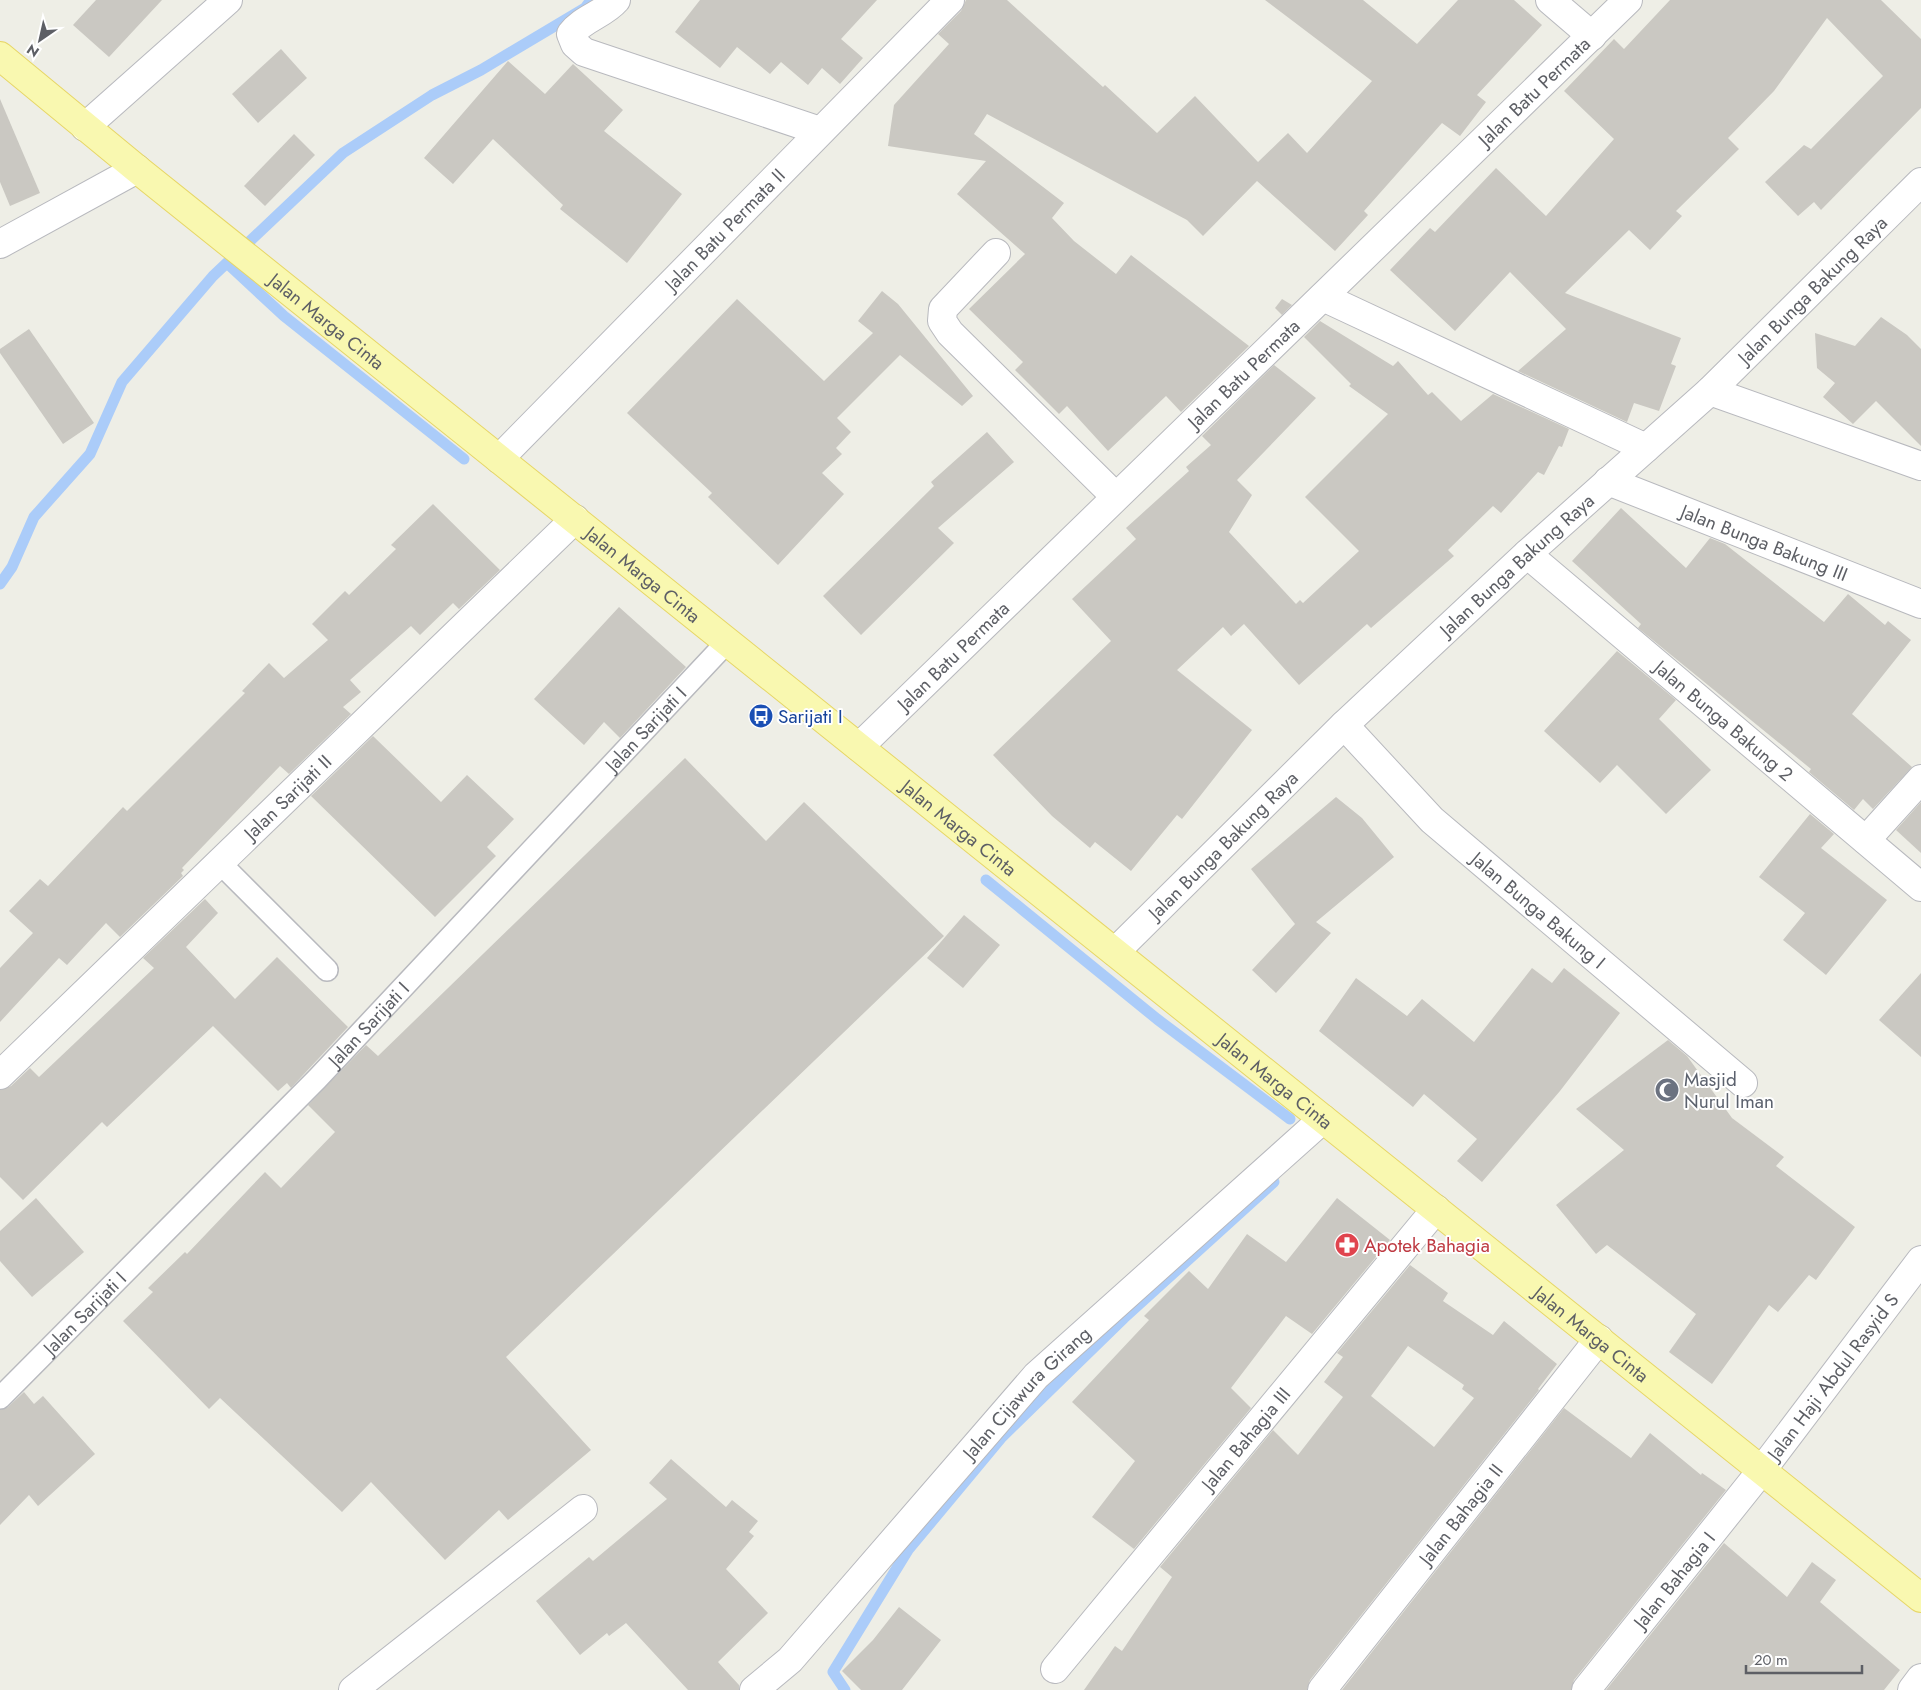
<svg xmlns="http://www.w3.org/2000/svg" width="1921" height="1690" viewBox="0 0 1921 1690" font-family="Jost,sans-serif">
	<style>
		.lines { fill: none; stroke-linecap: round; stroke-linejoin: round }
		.stream { stroke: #abccf9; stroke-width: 11 }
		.building { fill: #cac8c2; fill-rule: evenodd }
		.service-casing { stroke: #b8b9be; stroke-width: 24 }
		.minor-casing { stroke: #b8b9be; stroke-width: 30 }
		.primary-casing { stroke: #e7d666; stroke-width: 30 }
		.service { stroke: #fff; stroke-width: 21 }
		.minor { stroke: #fff; stroke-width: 28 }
		.primary { stroke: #f9f8b0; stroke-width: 28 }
		.labels { text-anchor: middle; stroke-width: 4; stroke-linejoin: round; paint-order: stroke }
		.street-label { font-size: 19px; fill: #5d5f65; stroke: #fff }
		.transit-label { font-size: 19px; fill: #164399; stroke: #fff; text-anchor: start }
		.worship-label { font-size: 19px; fill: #5b616d; stroke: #fff; text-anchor: start }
		.health-label { font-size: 19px; fill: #be3a42; stroke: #fff; text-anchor: start }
	</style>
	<rect width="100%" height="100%" fill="#eeeee6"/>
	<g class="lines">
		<!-- stream -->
		<g class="stream">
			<polyline points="228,264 284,316 464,459"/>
			<polyline points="0,584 12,567 34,517 90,454 122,382 213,276 343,153 432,95 481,70 585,8 591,0"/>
			<polyline points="986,880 1157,1019 1290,1119"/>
			<polyline points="845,1690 833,1672 908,1550 1002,1437 1124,1318 1274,1182"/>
		</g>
	</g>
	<!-- building -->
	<g class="building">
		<polygon points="96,0 162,0 109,57 73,25"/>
		<polygon points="700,0 877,0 841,39 863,58 840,84 822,68 808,85 781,62 770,74 737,47 720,68 675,32"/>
		<polygon points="966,0 1007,0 1103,87 1105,85 1157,133 1195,96 1258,162 1288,133 1307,153 1372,81 1265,0 1363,0 1417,44 1458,0 1514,0 1542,25 1477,95 1486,102 1460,136 1442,123 1364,211 1368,215 1335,251 1257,181 1203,236 1187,220 987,114 974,134 1064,203 1052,218 1074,241 1116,274 1131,255 1249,346 1181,412 1166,396 1108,451 1067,406 1059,414 1015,370 1023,362 969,309 1025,254 957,194 986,161 888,146 894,105 949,44 938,34 961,11"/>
		<polygon points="1670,0 1881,0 1921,39 1921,108 1821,210 1814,202 1798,216 1765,182 1804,145 1811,149 1883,76 1827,18 1774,91 1728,138 1739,149 1676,211 1682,216 1650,250 1629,230 1565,293 1681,338 1671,364 1676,366 1659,411 1634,403 1627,422 1518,371 1566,329 1510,272 1455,331 1390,270 1430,228 1435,232 1496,168 1546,216 1614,139 1564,91 1614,39 1624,49"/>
		<polygon points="281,49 307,78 258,123 232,94"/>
		<polygon points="508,61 545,94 573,64 623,110 604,131 682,194 627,263 560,209 563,205 493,139 453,184 424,158"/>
		<polygon points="0,99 40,193 10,206 0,182"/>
		<polygon points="294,134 315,155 265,206 244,186"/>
		<polygon points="882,291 898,304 973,396 962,406 900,355 837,418 851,432 836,448 842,454 822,473 844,494 778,565 708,497 712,493 627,413 737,299 824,381 873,333 858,321"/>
		<polygon points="1282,299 1292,305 1282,315 1275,308"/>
		<polygon points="1881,317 1907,335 1921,349 1921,446 1876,401 1853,424 1823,397 1835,383 1817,368 1815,333 1855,346"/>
		<polygon points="1320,321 1393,366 1398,361 1428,395 1432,392 1461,421 1493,394 1569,429 1562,447 1559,446 1544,475 1538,472 1501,513 1493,506 1448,550 1454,556 1371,628 1367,624 1299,685 1244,624 1231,636 1223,627 1177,670 1252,730 1182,819 1177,815 1131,871 1095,842 1090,848 1052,816 993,755 1111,641 1072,599 1136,539 1126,528 1189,471 1186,467 1211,445 1202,436 1274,365 1316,398 1237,480 1252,495 1229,532 1296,604 1300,600 1303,603 1359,551 1305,497 1388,414 1349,386 1351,384 1304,337"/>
		<polygon points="29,329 94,423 63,444 0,353 0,349"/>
		<polygon points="987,432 1014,462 938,528 954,543 861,635 823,596 934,486 931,482"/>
		<polygon points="433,504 500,570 459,609 453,603 420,635 411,626 350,680 361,692 343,707 351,714 289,774 280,766 182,868 184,870 181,873 183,876 120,937 106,923 67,965 59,958 0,1022 0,968 33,933 9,911 40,879 48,886 123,807 127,811 245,693 242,691 269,663 284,678 328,640 312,624 345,591 349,595 396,549 391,545"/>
		<polygon points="1621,508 1686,568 1710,538 1725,544 1824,622 1848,594 1885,625 1888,621 1911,640 1852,714 1912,767 1873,809 1863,799 1854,810 1809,772 1811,769 1638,628 1641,624 1572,561"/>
		<polygon points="619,607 686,667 620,738 604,722 584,745 534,699"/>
		<polygon points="1617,651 1676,700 1659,719 1711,770 1666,814 1617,765 1600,783 1544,731"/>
		<polygon points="373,736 441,802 467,775 514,819 487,847 496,856 435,917 311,796"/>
		<polygon points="685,758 766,841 804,802 944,936 506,1357 591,1450 508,1520 499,1510 445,1560 371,1482 342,1512 220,1398 209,1409 123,1321 153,1292 148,1288 185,1252 187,1254 265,1172 281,1188 335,1132 308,1105 366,1045 378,1056"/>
		<polygon points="1336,797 1362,818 1394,857 1316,922 1331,933 1276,993 1252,970 1295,924 1251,869"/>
		<polygon points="1921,802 1921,853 1896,830"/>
		<polygon points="1810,814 1834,834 1821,848 1887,900 1826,975 1783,940 1805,913 1759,877"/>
		<polygon points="205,899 218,913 186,947 235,999 277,957 348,1027 291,1088 287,1083 278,1091 213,1026 107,1127 102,1122 23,1200 0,1177 0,1090 11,1086 30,1068 39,1077 154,968 143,958"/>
		<polygon points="964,915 1000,945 963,988 927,958"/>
		<polygon points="1532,968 1552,983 1564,968 1620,1013 1560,1091 1482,1182 1457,1161 1477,1139 1424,1094 1413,1107 1319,1031 1356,978 1407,1016 1422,999 1474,1042"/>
		<polygon points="1921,973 1921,1057 1879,1020"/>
		<polygon points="1668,1040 1687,1056 1732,1118 1784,1157 1776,1166 1855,1227 1816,1280 1809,1275 1778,1312 1769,1305 1712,1384 1669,1352 1696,1314 1607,1245 1596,1254 1556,1205 1624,1150 1576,1109"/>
		<polygon points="36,1198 84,1252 32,1297 0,1261 0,1231"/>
		<polygon points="1337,1198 1390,1240 1312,1334 1286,1316 1231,1388 1251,1408 1134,1549 1092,1517 1135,1461 1072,1402 1149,1320 1144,1316 1189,1271 1208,1289 1247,1234 1286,1262"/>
		<path d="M1410,1265L1448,1293L1443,1301L1493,1335L1504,1321L1557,1364L1538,1389L1539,1390L1310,1680L1307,1690H1084L1115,1646L1122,1651L1172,1577L1160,1567L1273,1430L1298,1455L1343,1397L1324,1382L1343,1357L1337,1353ZM1408,1346L1464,1385L1462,1389L1474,1398L1434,1447L1371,1396Z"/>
		<polygon points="24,1392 34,1404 43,1396 95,1454 38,1506 29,1495 0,1525 0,1410 8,1407"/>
		<polygon points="1564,1408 1631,1458 1650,1433 1701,1475 1702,1473 1726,1490 1574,1680 1571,1690 1342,1690"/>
		<polygon points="671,1459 726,1507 732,1500 758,1521 749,1532 754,1536 726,1569 768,1613 718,1662 739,1685 739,1690 688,1690 626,1623 609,1636 607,1633 580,1655 536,1601 589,1557 593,1561 667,1499 649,1483"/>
		<polygon points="1724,1543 1787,1597 1812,1562 1836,1580 1820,1602 1900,1670 1884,1690 1606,1690"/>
		<polygon points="899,1607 941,1640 902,1690 861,1690 842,1671 873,1640"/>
	</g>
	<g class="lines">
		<defs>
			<g id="service">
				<polyline points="220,863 327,970"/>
				<path id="s1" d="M0,1398L317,1079L728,641"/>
			</g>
			<g id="minor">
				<path d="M616,0C603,15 583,18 571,34L575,44L584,52L820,131"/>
				<polyline points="1550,0 1592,36"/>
				<polyline points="85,127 228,0"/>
				<polyline points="0,244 137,169"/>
				<polyline points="996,253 943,309 942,321 950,333 1115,496"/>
				<polyline points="1323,297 1646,448"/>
				<polyline points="1710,391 1921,466"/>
				<path id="s2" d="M499,459L950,0"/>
				<path id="s3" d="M1608,481L1921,604"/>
				<path id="s4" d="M1527,554L1921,887"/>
				<path id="s5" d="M1344,725L1432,820L1743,1083"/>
				<path id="s6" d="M859,747L1628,0"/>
				<polyline points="1866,840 1921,779"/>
				<path id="s7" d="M1115,952L1344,725L1527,554L1710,391L1921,182"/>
				<path id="s8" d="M0,1075L575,519"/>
				<path id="s9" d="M1055,1669L1436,1209"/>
				<polyline points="353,1690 583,1509"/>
				<path id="s10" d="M754,1690L790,1660L1036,1376L1323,1119"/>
				<path id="s11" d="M1322,1690L1599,1339"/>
				<path id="s12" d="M1586,1690L1762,1470L1921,1260"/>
				<polyline points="1912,1690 1921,1678"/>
			</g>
			<g id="primary">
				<path id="s13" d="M0,56L137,169L1921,1598"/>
			</g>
		</defs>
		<!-- service casing -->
		<use href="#service" class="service-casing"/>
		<!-- minor casing -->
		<use href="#minor" class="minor-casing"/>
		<!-- primary casing -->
		<use href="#primary" class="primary-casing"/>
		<!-- service -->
		<use href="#service" class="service"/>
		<!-- minor -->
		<use href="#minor" class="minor"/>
		<!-- primary -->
		<use href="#primary" class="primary"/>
	</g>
	<!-- icons -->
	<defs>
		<symbol id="bus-disc" viewBox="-11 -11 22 22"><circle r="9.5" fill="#1a4fb4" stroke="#fff"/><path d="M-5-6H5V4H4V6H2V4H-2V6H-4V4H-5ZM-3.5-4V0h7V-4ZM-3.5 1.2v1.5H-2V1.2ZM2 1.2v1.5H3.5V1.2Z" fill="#fff"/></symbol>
		<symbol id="mosque-disc" viewBox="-11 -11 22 22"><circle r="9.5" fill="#6b7280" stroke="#fff"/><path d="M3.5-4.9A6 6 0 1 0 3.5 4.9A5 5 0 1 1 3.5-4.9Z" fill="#fff"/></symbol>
		<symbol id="pharmacy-disc" viewBox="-11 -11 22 22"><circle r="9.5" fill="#e0444e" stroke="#fff"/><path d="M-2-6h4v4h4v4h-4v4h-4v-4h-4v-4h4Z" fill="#fff"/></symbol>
	</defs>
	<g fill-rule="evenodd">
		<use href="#bus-disc" x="747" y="702" width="28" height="28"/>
		<use href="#mosque-disc" x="1653" y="1076" width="28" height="28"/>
		<use href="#pharmacy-disc" x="1333" y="1231" width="28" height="28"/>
	</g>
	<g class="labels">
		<!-- street labels -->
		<g class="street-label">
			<text dy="7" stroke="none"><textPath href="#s6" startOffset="941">Jalan Batu Permata</textPath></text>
			<text dy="7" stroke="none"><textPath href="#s2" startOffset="322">Jalan Batu Permata II</textPath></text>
			<text dy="7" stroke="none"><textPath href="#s7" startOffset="962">Jalan Bunga Bakung Raya</textPath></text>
			<text dy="7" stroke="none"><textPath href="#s13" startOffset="421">Jalan Marga Cinta</textPath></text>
			<text dy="7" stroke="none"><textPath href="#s6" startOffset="536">Jalan Batu Permata</textPath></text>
			<text dy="7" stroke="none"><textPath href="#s3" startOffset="168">Jalan Bunga Bakung III</textPath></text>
			<text dy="7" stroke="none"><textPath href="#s7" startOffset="558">Jalan Bunga Bakung Raya</textPath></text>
			<text dy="7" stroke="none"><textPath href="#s13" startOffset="826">Jalan Marga Cinta</textPath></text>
			<text dy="7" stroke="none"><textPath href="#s6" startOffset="131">Jalan Batu Permata</textPath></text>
			<text dy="7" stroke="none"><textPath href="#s4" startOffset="258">Jalan Bunga Bakung 2</textPath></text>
			<text dy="7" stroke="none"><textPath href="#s1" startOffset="930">Jalan Sarijati I</textPath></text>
			<text dy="7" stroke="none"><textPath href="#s8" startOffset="400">Jalan Sarijati II</textPath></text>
			<text dy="7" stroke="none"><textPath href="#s13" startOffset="1231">Jalan Marga Cinta</textPath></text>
			<text dy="7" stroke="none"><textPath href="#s7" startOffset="152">Jalan Bunga Bakung Raya</textPath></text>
			<text dy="7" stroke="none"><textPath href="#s5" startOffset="269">Jalan Bunga Bakung I</textPath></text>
			<text dy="7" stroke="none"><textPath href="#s1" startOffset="525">Jalan Sarijati I</textPath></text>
			<text dy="7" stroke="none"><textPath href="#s13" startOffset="1636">Jalan Marga Cinta</textPath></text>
			<text dy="7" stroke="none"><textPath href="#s1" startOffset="120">Jalan Sarijati I</textPath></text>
			<text dy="7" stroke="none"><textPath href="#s13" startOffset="2041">Jalan Marga Cinta</textPath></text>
			<text dy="7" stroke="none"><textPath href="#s12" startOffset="399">Jalan Haji Abdul Rasyid S</textPath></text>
			<text dy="7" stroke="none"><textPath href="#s10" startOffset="404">Jalan Cijawura Girang</textPath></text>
			<text dy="7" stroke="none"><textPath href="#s9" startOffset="299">Jalan Bahagia III</textPath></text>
			<text dy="7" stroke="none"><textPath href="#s11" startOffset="224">Jalan Bahagia II</textPath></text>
			<text dy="7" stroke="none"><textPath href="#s12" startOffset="141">Jalan Bahagia I</textPath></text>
		</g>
		<!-- transit labels -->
		<g class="transit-label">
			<text x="778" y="723">Sarijati I</text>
		</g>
		<!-- worship labels -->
		<g class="worship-label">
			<text x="1684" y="1086">Masjid<tspan x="1684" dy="22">Nurul Iman</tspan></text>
		</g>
		<!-- health labels -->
		<g class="health-label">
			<text x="1364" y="1252">Apotek Bahagia</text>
		</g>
	</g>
	<!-- north arrow -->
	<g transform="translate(40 40) rotate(214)" stroke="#ffffff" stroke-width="4" paint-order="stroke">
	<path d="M0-4L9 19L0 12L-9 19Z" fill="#5d5f65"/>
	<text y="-8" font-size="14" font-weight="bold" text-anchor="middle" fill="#5d5f65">N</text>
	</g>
	<!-- scale -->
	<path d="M1746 1665v8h116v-8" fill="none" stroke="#5d5f65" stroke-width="2.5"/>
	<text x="1754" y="1665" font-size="15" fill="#5d5f65" stroke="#ffffff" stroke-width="4" paint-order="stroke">20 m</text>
</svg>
